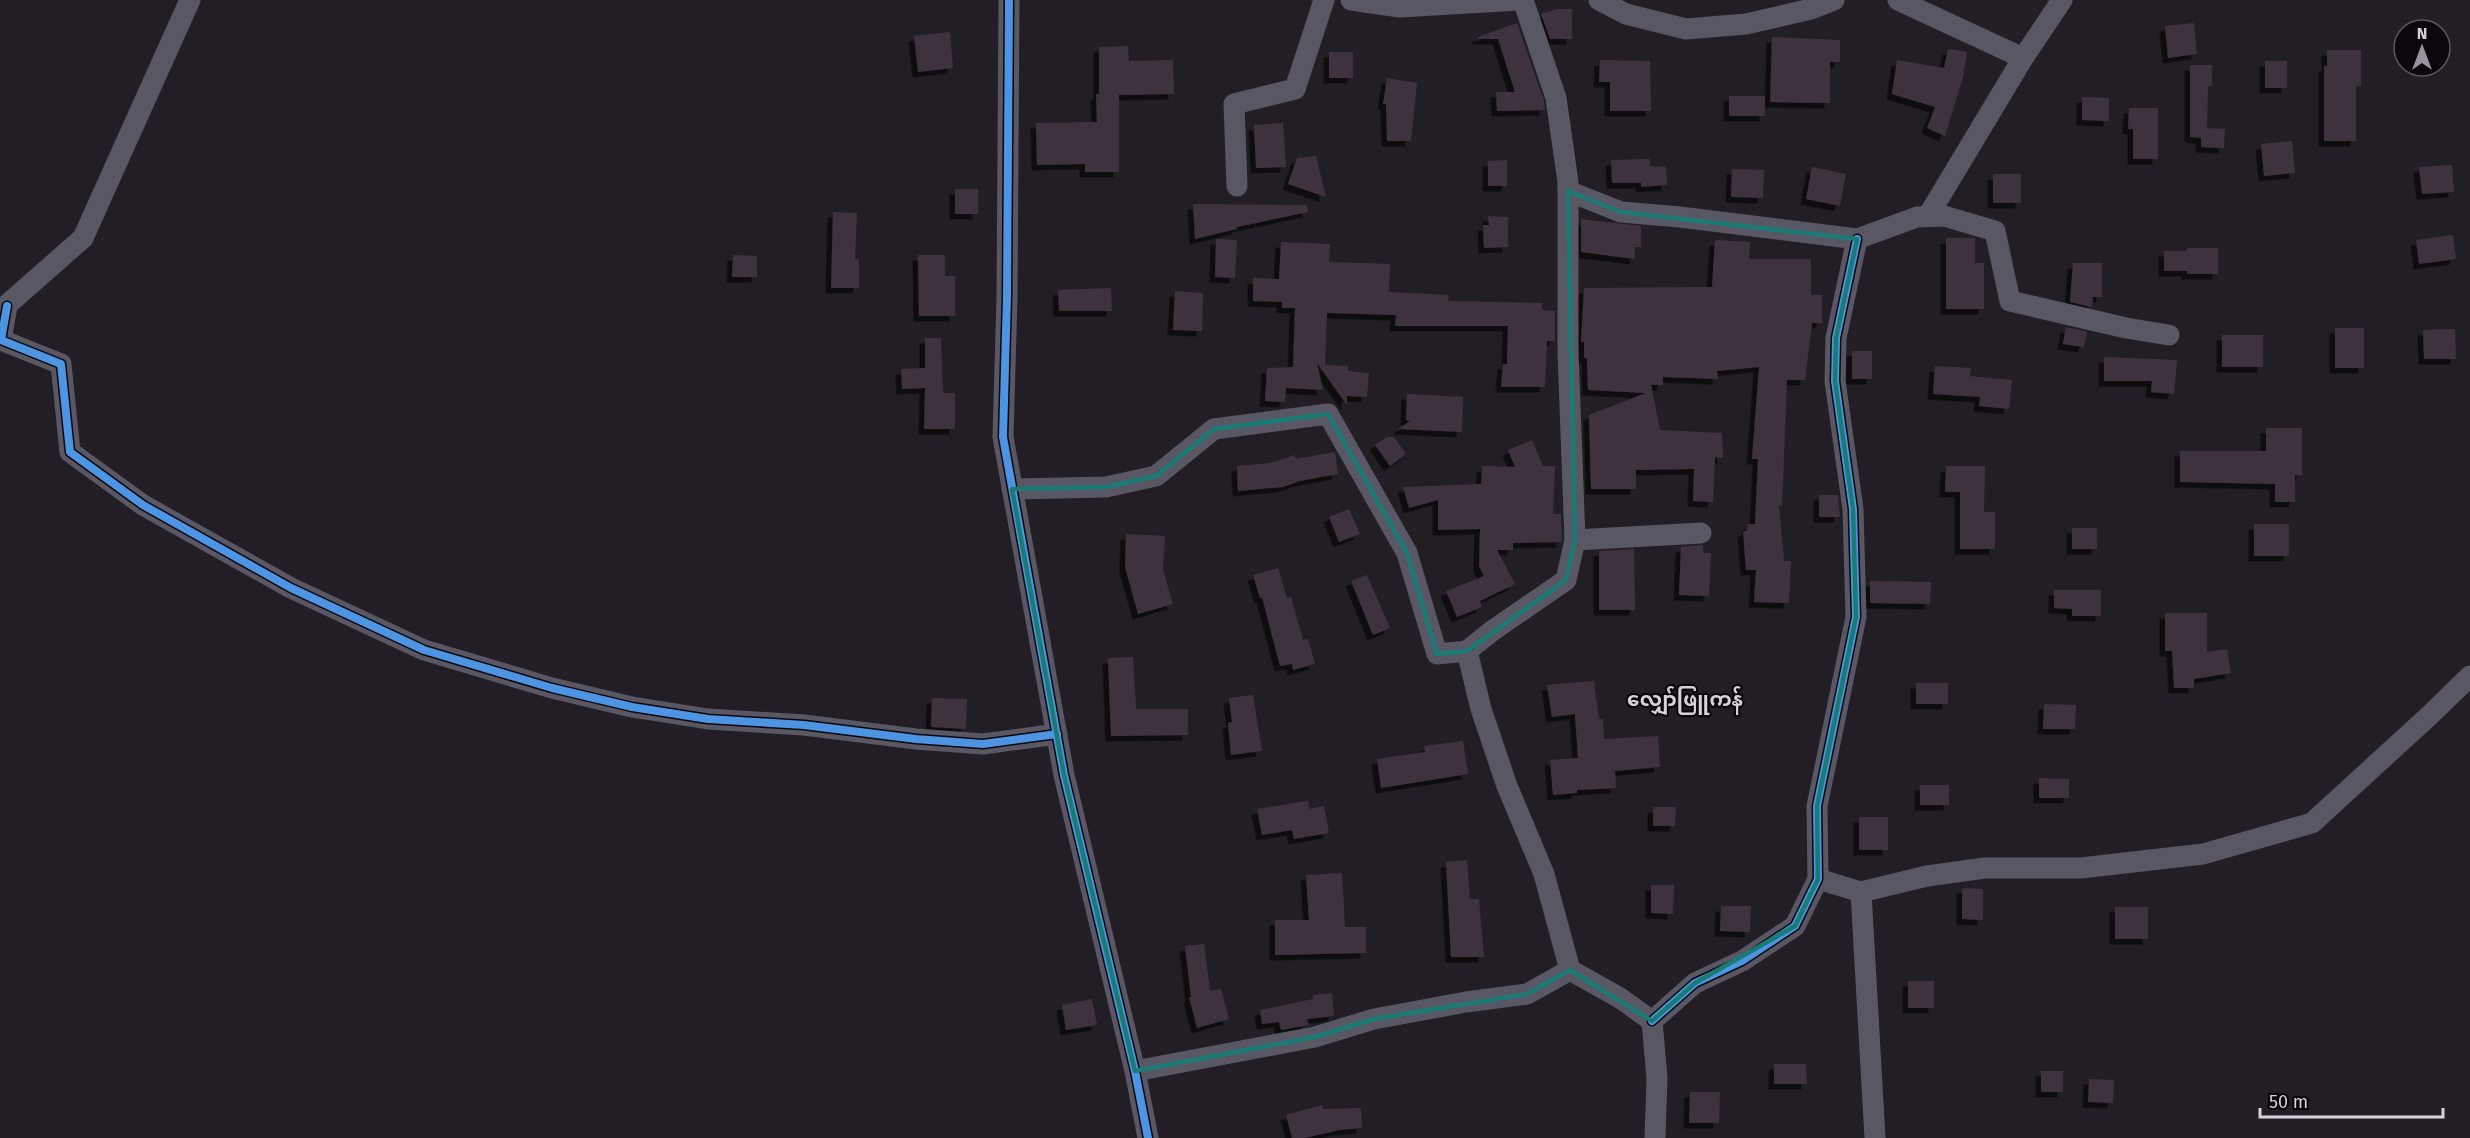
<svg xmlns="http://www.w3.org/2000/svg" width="2470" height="1138" viewBox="0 0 2470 1138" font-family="'Fira Sans','Noto Sans Myanmar',sans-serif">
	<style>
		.building { fill: #3e333d; filter: url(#shadow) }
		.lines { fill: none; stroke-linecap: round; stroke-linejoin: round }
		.street { stroke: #595763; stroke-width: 21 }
		.cycleway-casing { stroke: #0b070d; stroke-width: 11 }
		.cycleway { stroke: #4d94e3; stroke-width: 8 }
		.marked { fill: none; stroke: #197b73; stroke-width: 4.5; stroke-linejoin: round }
		.labels { text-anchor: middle; stroke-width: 4.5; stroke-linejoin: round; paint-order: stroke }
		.quarter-label { font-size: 20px; font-weight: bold; fill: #d7d1db; stroke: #0b070d }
	</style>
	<defs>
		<filter id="shadow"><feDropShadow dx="-5.5" dy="5.5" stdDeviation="0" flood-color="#0009"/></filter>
	</defs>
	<rect width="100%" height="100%" fill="#231e26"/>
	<!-- building -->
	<g class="building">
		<polygon points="1557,9 1572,9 1572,39 1550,39 1541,14"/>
		<polygon points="1517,23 1544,101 1545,110 1497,111 1496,92 1515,92 1498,39 1478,39 1478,37"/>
		<polygon points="2194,23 2197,54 2168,58 2165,26"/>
		<polygon points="950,32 953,68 918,72 914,36"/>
		<polygon points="1772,37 1840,40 1840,62 1830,62 1830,103 1770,102"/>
		<polygon points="1128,46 1129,61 1173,60 1174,94 1119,95 1119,172 1085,172 1085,164 1037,165 1036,123 1097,122 1096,94 1099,94 1099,47"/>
		<polygon points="1948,49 1967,52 1963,77 1945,136 1927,128 1935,107 1892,94 1897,60 1944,68"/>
		<polygon points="2327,50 2361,50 2361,86 2356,86 2356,141 2324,141 2324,66 2327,66"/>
		<rect x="1329" y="52" width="24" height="26"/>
		<polygon points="1600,60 1650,61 1651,111 1610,111 1610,82 1599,82"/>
		<rect x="2265" y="61" width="22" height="27"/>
		<polygon points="2190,65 2212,65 2212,86 2208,86 2207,128 2225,129 2224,148 2201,147 2201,138 2190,137"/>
		<polygon points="1387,78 1417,83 1411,141 1387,141 1386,104 1383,104"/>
		<rect x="1729" y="96" width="36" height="20"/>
		<polygon points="2082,97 2109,98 2109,121 2082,120"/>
		<polygon points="2129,108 2158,108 2158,159 2133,159 2133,129 2128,129"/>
		<polygon points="1283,123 1286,167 1256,168 1254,125"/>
		<polygon points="2292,141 2295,173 2264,176 2261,144"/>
		<polygon points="1316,156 1326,197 1288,184 1297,158"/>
		<polygon points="1650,159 1650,166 1666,167 1667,185 1641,187 1641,183 1612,183 1611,160"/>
		<polygon points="1507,160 1507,186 1488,186 1488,161"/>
		<polygon points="2452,165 2454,192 2422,194 2419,167"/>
		<polygon points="1812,167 1846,174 1840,206 1806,199"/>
		<polygon points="1732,169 1764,170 1763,198 1731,197"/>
		<rect x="1993" y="174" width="28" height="29"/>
		<rect x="955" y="189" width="23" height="25"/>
		<polygon points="1193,204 1307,205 1308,212 1237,227 1237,229 1195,239"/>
		<polygon points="833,212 857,213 855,259 859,259 859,288 831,288"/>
		<polygon points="1488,216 1508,217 1508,247 1484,248 1483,225 1489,225"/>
		<polygon points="1581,219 1641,226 1641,247 1635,247 1635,259 1581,252"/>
		<polygon points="2453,235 2456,259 2419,264 2416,240"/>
		<polygon points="1946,238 1975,238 1975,263 1984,263 1984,309 1946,309"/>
		<polygon points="1216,239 1237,240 1235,278 1215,277"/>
		<polygon points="1715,240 1750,242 1749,259 1811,259 1811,295 1822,295 1822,323 1812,323 1805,380 1787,380 1782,506 1779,506 1784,561 1791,561 1789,603 1754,602 1756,570 1746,570 1743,531 1747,531 1748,524 1755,524 1758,459 1752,459 1759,367 1717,371 1718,379 1663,377 1663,385 1651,385 1660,430 1722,433 1723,458 1715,457 1713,502 1693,501 1694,469 1636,470 1636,489 1591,489 1589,415 1646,393 1588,390 1587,358 1584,358 1584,342 1581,342 1584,288 1712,287"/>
		<polygon points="1281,242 1330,244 1329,262 1390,264 1389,292 1449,295 1448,301 1542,303 1542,310 1555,311 1555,341 1547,341 1545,387 1501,387 1503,364 1507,364 1508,326 1395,326 1396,315 1327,313 1325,365 1348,366 1348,371 1369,373 1367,397 1347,396 1347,405 1317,363 1323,390 1286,388 1285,402 1265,401 1267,368 1293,367 1295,308 1282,308 1282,302 1253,301 1253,278 1279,279"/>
		<polygon points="2187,248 2218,248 2218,274 2187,274 2187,271 2164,271 2164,251 2187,251"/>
		<polygon points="733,255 757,256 757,277 732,277"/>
		<polygon points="918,255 945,255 945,276 955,276 955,316 919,316"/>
		<polygon points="2073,263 2102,263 2102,297 2093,297 2092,307 2070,302"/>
		<polygon points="1111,288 1112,311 1059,311 1058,290"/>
		<polygon points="1175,291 1203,293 1202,331 1173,330"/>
		<polygon points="2066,327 2087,332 2084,347 2063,344"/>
		<rect x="2335" y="328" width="29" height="40"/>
		<polygon points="2455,329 2456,359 2424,359 2423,330"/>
		<rect x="2222" y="335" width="41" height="32"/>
		<polygon points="925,338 941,338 943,393 955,393 955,429 924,429 925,388 902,389 901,369 925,368"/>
		<rect x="1852" y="351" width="20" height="28"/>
		<polygon points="2104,357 2177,360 2174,394 2151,392 2152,381 2104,381"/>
		<polygon points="1935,366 1971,368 1970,376 2012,380 2009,409 1979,406 1980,397 1933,394"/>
		<polygon points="1407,394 1463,397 1462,432 1398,429 1410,421 1406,420"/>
		<polygon points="2266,428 2302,428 2302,475 2295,475 2295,502 2275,502 2275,484 2180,482 2180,451 2266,451"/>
		<polygon points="1387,437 1394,437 1406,454 1390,466 1375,445"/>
		<polygon points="1532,440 1543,466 1555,466 1553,514 1561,514 1562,542 1513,543 1513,550 1497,550 1515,584 1480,601 1482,607 1457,617 1446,591 1484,576 1479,566 1480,529 1438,530 1438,500 1409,508 1403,487 1481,484 1482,466 1515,467 1508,450"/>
		<polygon points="1335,452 1338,474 1300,481 1283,487 1238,491 1237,466 1270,463 1295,455 1296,459"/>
		<polygon points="1946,466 1985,466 1984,512 1995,512 1995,549 1960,549 1960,492 1945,492"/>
		<polygon points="1819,495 1838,495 1840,517 1819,517"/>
		<polygon points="1349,509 1360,534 1339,542 1329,517"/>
		<rect x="2254" y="524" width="35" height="32"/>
		<rect x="2072" y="528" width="25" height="21"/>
		<polygon points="1126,534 1165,536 1163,570 1173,604 1138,614 1125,567"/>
		<polygon points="1703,545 1703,553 1711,553 1709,596 1679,595 1681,547"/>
		<polygon points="1634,549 1635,610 1599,610 1599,551"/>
		<polygon points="1278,568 1287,598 1291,597 1303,640 1308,639 1315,664 1293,670 1292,664 1280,666 1262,597 1260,598 1253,575"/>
		<polygon points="1367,575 1390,628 1373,635 1351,581"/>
		<polygon points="1870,581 1931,582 1930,604 1870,603"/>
		<polygon points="2054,590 2101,590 2101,616 2072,616 2072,609 2054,608"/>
		<polygon points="2165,613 2207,613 2207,652 2227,649 2231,673 2194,679 2194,688 2174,688 2172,651 2165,651"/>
		<polygon points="1133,657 1136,709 1188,709 1188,735 1111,736 1108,658"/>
		<polygon points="1594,681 1599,719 1603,719 1604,739 1658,736 1660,767 1615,771 1616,788 1577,790 1577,793 1553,795 1550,760 1578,758 1575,714 1552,717 1547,685"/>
		<rect x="1916" y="683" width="32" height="21"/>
		<polygon points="1253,695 1262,751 1231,755 1228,723 1232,722 1229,698"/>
		<polygon points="932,698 967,699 966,729 931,727"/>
		<polygon points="2044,704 2076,705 2075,729 2043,729"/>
		<polygon points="1463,741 1468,774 1381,788 1377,759 1425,752 1424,746"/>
		<polygon points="2039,778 2069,779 2069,798 2039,798"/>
		<rect x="1920" y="785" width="29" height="20"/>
		<polygon points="1308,801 1309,809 1324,806 1329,833 1294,839 1292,830 1262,835 1257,809"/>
		<polygon points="1653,807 1676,807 1675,826 1653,826"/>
		<rect x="1859" y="817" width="29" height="33"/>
		<polygon points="1467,860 1470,899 1479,899 1484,957 1451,957 1446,862"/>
		<polygon points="1342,873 1345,927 1366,927 1366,953 1275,955 1275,920 1309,920 1306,875"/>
		<polygon points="1651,885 1674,885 1673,914 1651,913"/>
		<polygon points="1962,888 1983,889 1983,920 1962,919"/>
		<polygon points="1721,906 1751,906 1750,932 1720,931"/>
		<rect x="2115" y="907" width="33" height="32"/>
		<polygon points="1204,944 1210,991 1221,989 1229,1019 1197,1028 1189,997 1191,997 1185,946"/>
		<rect x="1908" y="981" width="26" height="27"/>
		<polygon points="1332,993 1334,1016 1307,1019 1309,1025 1281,1030 1279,1022 1262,1024 1260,1010 1313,999 1313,995"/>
		<polygon points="1092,999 1097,1025 1066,1030 1062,1005"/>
		<polygon points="1774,1064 1806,1064 1807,1084 1774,1084"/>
		<rect x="2041" y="1071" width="22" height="21"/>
		<polygon points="2089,1079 2114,1080 2113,1103 2088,1102"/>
		<polygon points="1690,1092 1720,1092 1719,1123 1689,1123"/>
		<polygon points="1322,1105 1323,1109 1361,1108 1362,1128 1339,1130 1305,1138 1292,1138 1286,1115"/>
	</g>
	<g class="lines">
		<!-- street -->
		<g class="street">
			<polyline points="1009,0 1007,297 1003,437 1064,775 1135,1071 1148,1138"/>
			<polyline points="1351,0 1400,7 1519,0"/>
			<polyline points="1523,0 1556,98 1568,182 1568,352 1575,540 1701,533"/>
			<polyline points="1599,0 1626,14 1686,29 1746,24 1811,9 1834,0"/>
			<polyline points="1898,0 2023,58"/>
			<polyline points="1237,186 1234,104 1295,89 1324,0"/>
			<polyline points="1568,191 1621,212 1680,217 1857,239 1917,217 1944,216 1995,231 2010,301 2126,328 2169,335"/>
			<polyline points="1928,216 2023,58 2062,0"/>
			<polyline points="7,306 1,340 61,364 70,452 143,505 291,588 424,650 552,688 632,707 708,719 804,725 916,739 983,744 1057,734"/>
			<polyline points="0,311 83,238 190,0"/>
			<polyline points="1012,489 1106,487 1156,476 1214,429 1328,414 1407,553 1437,654 1467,651"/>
			<polyline points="1575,540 1566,580 1492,631 1467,651 1481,709 1507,786 1544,874 1570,970 1620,998 1652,1021 1657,1078 1655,1138"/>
			<polyline points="1818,879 1861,892 1875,1138"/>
			<polyline points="1861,892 1927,876 1985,868 2081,868 2203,854 2312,823 2430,715 2470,676"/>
			<polyline points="1652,1021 1695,983 1742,961 1795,926 1818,879 1817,806 1856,617 1853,509 1835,381 1836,338 1857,239"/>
			<polyline points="1135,1071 1315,1037 1374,1019 1466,1002 1527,994 1570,970"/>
		</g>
		<defs>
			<g id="cycleway">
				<polyline points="1009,0 1007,297 1003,437 1064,775 1135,1071 1148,1138"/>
				<polyline points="7,306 1,340 61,364 70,452 143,505 291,588 424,650 552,688 632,707 708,719 804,725 916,739 983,744 1057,734"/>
				<polyline points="1652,1021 1695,983 1742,961 1795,926 1818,879 1817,806 1856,617 1853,509 1835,381 1836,338 1857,239"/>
			</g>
		</defs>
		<!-- cycleway casing -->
		<use href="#cycleway" class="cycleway-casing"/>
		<!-- cycleway -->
		<use href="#cycleway" class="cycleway"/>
	</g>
	<!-- marked area -->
	<path class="marked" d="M1568,191L1621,212L1857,239L1836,338L1835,381L1853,509L1856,617L1817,806L1818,879L1795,926L1695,983L1652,1021L1570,970L1527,994L1374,1019L1315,1037L1135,1071L1064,775L1012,489L1106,487L1156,476L1214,429L1328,414L1407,553L1437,654L1467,651L1566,580L1575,540Z"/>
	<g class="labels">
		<!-- quarter labels -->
		<g class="quarter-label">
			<text x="1685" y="706">လျှော်ဖြူကန်</text>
		</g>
	</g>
	<!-- north arrow -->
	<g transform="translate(2422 48)"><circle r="28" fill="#0b070d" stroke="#5d585f" stroke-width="1.5"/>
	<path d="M0-4.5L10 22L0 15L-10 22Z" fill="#98929c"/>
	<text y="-9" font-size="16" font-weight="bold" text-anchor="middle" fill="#d7d1db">N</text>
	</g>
	<!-- scale -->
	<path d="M2260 1108v9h183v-9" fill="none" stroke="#d7d1db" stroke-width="3"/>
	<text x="2269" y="1108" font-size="18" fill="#d7d1db" stroke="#0b070d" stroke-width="4.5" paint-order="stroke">50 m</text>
</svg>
